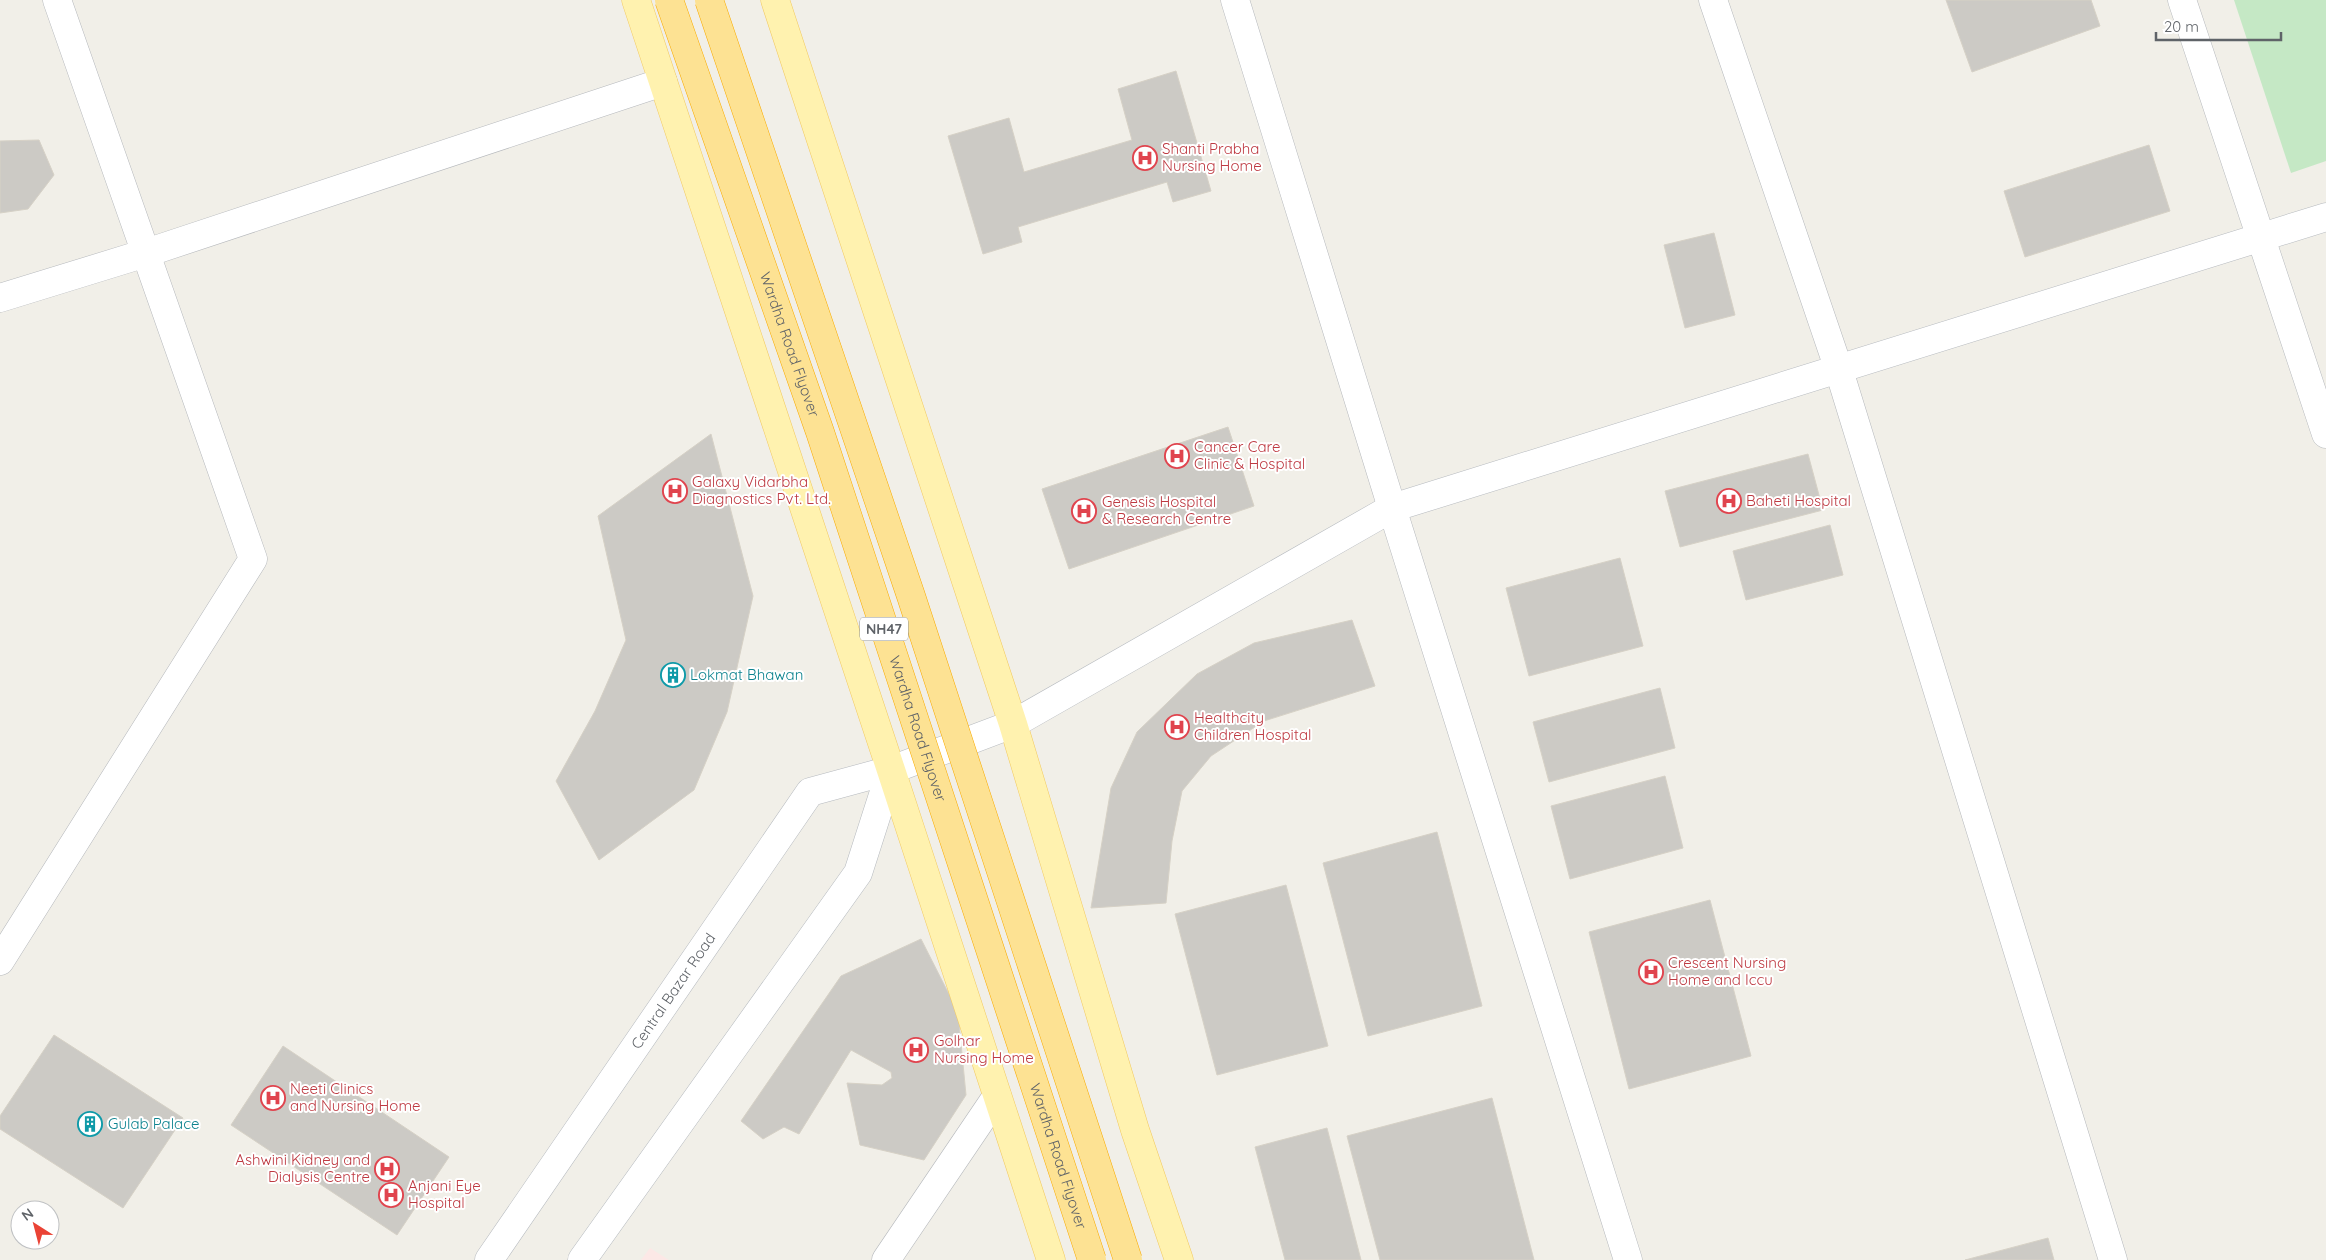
<svg xmlns="http://www.w3.org/2000/svg" width="2326" height="1260" viewBox="0 0 2326 1260" font-family="Quicksand,sans-serif">
	<style>
		.medical { fill: #fce8e6 }
		.green { fill: #c5e8c5 }
		.building { fill: #cccac5; stroke: #d6d1c6 }
		.lines { fill: none; stroke-linecap: round; stroke-linejoin: round }
		.street-casing { stroke: #b5b8bc; stroke-width: 29 }
		.secondary-casing { stroke: #b6babf; stroke-width: 29 }
		.primary-casing { stroke: #f2c960; stroke-width: 29 }
		.street { stroke: #fff; stroke-width: 28 }
		.secondary { stroke: #fff; stroke-width: 28 }
		.primary { stroke: #fff2af; stroke-width: 28 }
		.highway-bridge-casing { stroke: #f9ab00; stroke-width: 29; stroke-linecap: butt }
		.highway-bridge { stroke: #fde293; stroke-width: 28 }
		.labels { text-anchor: middle; stroke-width: 4; stroke-linejoin: round; paint-order: stroke }
		.shield { fill: #fff; stroke: #8f9295; stroke-width: 1 }
		.shield-label { font-size: 14px; font-weight: bold; fill: #5f6368 }
		.health-label { font-size: 15px; fill: #be3a42; stroke: #fff; text-anchor: start }
		.street-label { font-size: 15px; fill: #5f6368; stroke: #fff }
		.culture-label { font-size: 15px; fill: #0d838f; stroke: #fff; text-anchor: start }
	</style>
	<rect width="100%" height="100%" fill="#f1efe8"/>
	<!-- medical -->
	<polygon class="medical" points="650,1248 669,1260 641,1260"/>
	<!-- green -->
	<polygon class="green" points="2234,0 2326,0 2326,161 2291,173"/>
	<!-- building -->
	<g class="building">
		<polygon points="1946,0 2091,0 2100,26 1972,72"/>
		<polygon points="1176,71 1211,191 1173,202 1167,182 1018,227 1022,242 983,254 948,136 1009,118 1024,172 1132,140 1118,89"/>
		<polygon points="39,140 54,175 28,209 0,213 0,141"/>
		<polygon points="2149,145 2170,211 2025,257 2004,191"/>
		<polygon points="1714,233 1735,315 1685,328 1664,245"/>
		<polygon points="1228,427 1254,506 1069,569 1042,489"/>
		<polygon points="711,434 753,596 727,712 694,790 599,860 556,781 595,711 626,640 598,516"/>
		<polygon points="1808,454 1823,510 1680,547 1665,491"/>
		<polygon points="1830,525 1843,575 1746,600 1733,551"/>
		<polygon points="1620,558 1643,646 1529,676 1506,588"/>
		<polygon points="1352,620 1375,686 1264,721 1211,756 1182,791 1172,841 1166,903 1091,908 1111,788 1137,732 1197,674 1254,643"/>
		<polygon points="1660,688 1675,748 1549,782 1533,722"/>
		<polygon points="1665,776 1683,848 1570,879 1551,806"/>
		<polygon points="1437,832 1482,1006 1368,1036 1323,863"/>
		<polygon points="1286,885 1328,1046 1217,1075 1175,914"/>
		<polygon points="1710,900 1751,1056 1629,1089 1589,932"/>
		<polygon points="921,939 958,1012 966,1095 924,1160 860,1145 847,1083 882,1085 892,1078 891,1072 851,1050 799,1134 784,1127 763,1139 741,1121 841,976"/>
		<polygon points="54,1035 183,1118 123,1208 0,1129 0,1116"/>
		<polygon points="283,1046 449,1157 397,1235 231,1125"/>
		<polygon points="1492,1098 1534,1260 1380,1260 1347,1136"/>
		<polygon points="1327,1128 1361,1260 1285,1260 1255,1147"/>
		<polygon points="2048,1238 2054,1260 1965,1260"/>
	</g>
	<g class="lines">
		<defs>
			<g id="street">
				<polyline points="1235,0 1392,508 1628,1260"/>
				<polyline points="1713,0 1838,367 2113,1260"/>
				<polyline points="2182,0 2326,434"/>
				<polyline points="0,298 146,253 663,82"/>
				<polyline points="0,961 253,559 57,0"/>
				<polyline points="886,1260 997,1096"/>
			</g>
			<g id="secondary">
				<path id="s1" d="M489,1260L810,792L891,770L1013,724L1392,508L2326,217"/>
				<polyline points="582,1260 858,873 891,770"/>
			</g>
			<g id="primary">
				<polyline points="636,0 891,770 1051,1260"/>
				<polyline points="775,0 1013,724 1135,1130 1179,1260"/>
			</g>
		</defs>
		<!-- street casing -->
		<use href="#street" class="street-casing"/>
		<!-- secondary casing -->
		<use href="#secondary" class="secondary-casing"/>
		<!-- primary casing -->
		<use href="#primary" class="primary-casing"/>
		<!-- street -->
		<use href="#street" class="street"/>
		<!-- secondary -->
		<use href="#secondary" class="secondary"/>
		<!-- primary -->
		<use href="#primary" class="primary"/>
		<defs>
			<g id="highway-bridge">
				<path id="s2" d="M669,0L820,432L1092,1260"/>
				<polyline points="709,0 911,596 1128,1260"/>
			</g>
		</defs>
		<!-- highway-bridge casing -->
		<use href="#highway-bridge" class="highway-bridge-casing"/>
		<!-- highway-bridge -->
		<use href="#highway-bridge" class="highway-bridge"/>
	</g>
	<!-- icons -->
	<defs>
		<symbol id="hospital-ring" viewBox="-11 -11 22 22"><circle r="9.5" fill="#fff" stroke="#e0444e" stroke-width="1.5"/><path d="M-5-5h3v3.5h4V-5h3V5h-3V1.5h-4V5h-3Z" fill="#e0444e"/></symbol>
		<symbol id="building-ring" viewBox="-11 -11 22 22"><circle r="9.5" fill="#fff" stroke="#0f9aa8" stroke-width="1.5"/><path d="M-4-6H4V6H1V3H-1V6H-4ZM-2.5-4.3h1.7v1.8h-1.7ZM.8-4.3h1.7v1.8H.8ZM-2.5-1h1.7V.8h-1.7ZM.8-1h1.7V.8H.8Z" fill="#0f9aa8"/></symbol>
	</defs>
	<g fill-rule="evenodd">
		<use href="#hospital-ring" x="1131" y="144" width="28" height="28"/>
		<use href="#hospital-ring" x="1163" y="442" width="28" height="28"/>
		<use href="#hospital-ring" x="661" y="477" width="28" height="28"/>
		<use href="#hospital-ring" x="1715" y="487" width="28" height="28"/>
		<use href="#hospital-ring" x="1070" y="497" width="28" height="28"/>
		<use href="#building-ring" x="659" y="661" width="28" height="28"/>
		<use href="#hospital-ring" x="1163" y="713" width="28" height="28"/>
		<use href="#hospital-ring" x="1637" y="958" width="28" height="28"/>
		<use href="#hospital-ring" x="902" y="1036" width="28" height="28"/>
		<use href="#hospital-ring" x="259" y="1084" width="28" height="28"/>
		<use href="#building-ring" x="76" y="1110" width="28" height="28"/>
		<use href="#hospital-ring" x="373" y="1155" width="28" height="28"/>
		<use href="#hospital-ring" x="377" y="1181" width="28" height="28"/>
	</g>
	<g class="labels">
		<!-- shield labels -->
		<rect class="shield" x="860" y="617.5" width="48" height="23" rx="4"/>
		<g class="shield-label">
			<text x="884" y="634">NH47</text>
		</g>
		<!-- health labels -->
		<g class="health-label">
			<text x="1162" y="154">Shanti Prabha<tspan x="1162" dy="17">Nursing Home</tspan></text>
			<text x="1194" y="452">Cancer Care<tspan x="1194" dy="17">Clinic &amp; Hospital</tspan></text>
			<text x="692" y="487">Galaxy Vidarbha<tspan x="692" dy="17">Diagnostics Pvt. Ltd.</tspan></text>
			<text x="1746" y="506">Baheti Hospital</text>
			<text x="1102" y="507">Genesis Hospital<tspan x="1102" dy="17">&amp; Research Centre</tspan></text>
			<text x="1194" y="723">Healthcity<tspan x="1194" dy="17">Children Hospital</tspan></text>
			<text x="1668" y="968">Crescent Nursing<tspan x="1668" dy="17">Home and Iccu</tspan></text>
			<text x="934" y="1046">Golhar<tspan x="934" dy="17">Nursing Home</tspan></text>
			<text x="290" y="1094">Neeti Clinics<tspan x="290" dy="17">and Nursing Home</tspan></text>
			<text x="370" y="1165" text-anchor="end">Ashwini Kidney and<tspan x="370" dy="17">Dialysis Centre</tspan></text>
			<text x="408" y="1191">Anjani Eye<tspan x="408" dy="17">Hospital</tspan></text>
		</g>
		<!-- street labels -->
		<g class="street-label">
			<text dy="5" stroke="none"><textPath href="#s2" startOffset="365">Wardha Road Flyover</textPath></text>
			<text dy="5" stroke="none"><textPath href="#s2" startOffset="770">Wardha Road Flyover</textPath></text>
			<text dy="5" stroke="none"><textPath href="#s1" startOffset="326">Central Bazar Road</textPath></text>
			<text dy="5" stroke="none"><textPath href="#s2" startOffset="1220">Wardha Road Flyover</textPath></text>
		</g>
		<!-- culture labels -->
		<g class="culture-label">
			<text x="690" y="680">Lokmat Bhawan</text>
			<text x="108" y="1129">Gulab Palace</text>
		</g>
	</g>
	<!-- north arrow -->
	<g transform="translate(35 1225) rotate(324)"><circle r="24" fill="#ffffff" stroke="#bfc1c3"/>
	<path d="M0-4L9 19L0 12L-9 19Z" fill="#ea4335"/>
	<text y="-8" font-size="14" font-weight="bold" text-anchor="middle" fill="#5f6368">N</text>
	</g>
	<!-- scale -->
	<path d="M2156 32v8h125v-8" fill="none" stroke="#5f6368" stroke-width="2.5"/>
	<text x="2164" y="32" font-size="15" fill="#5f6368" stroke="#ffffff" stroke-width="4" paint-order="stroke">20 m</text>
</svg>
